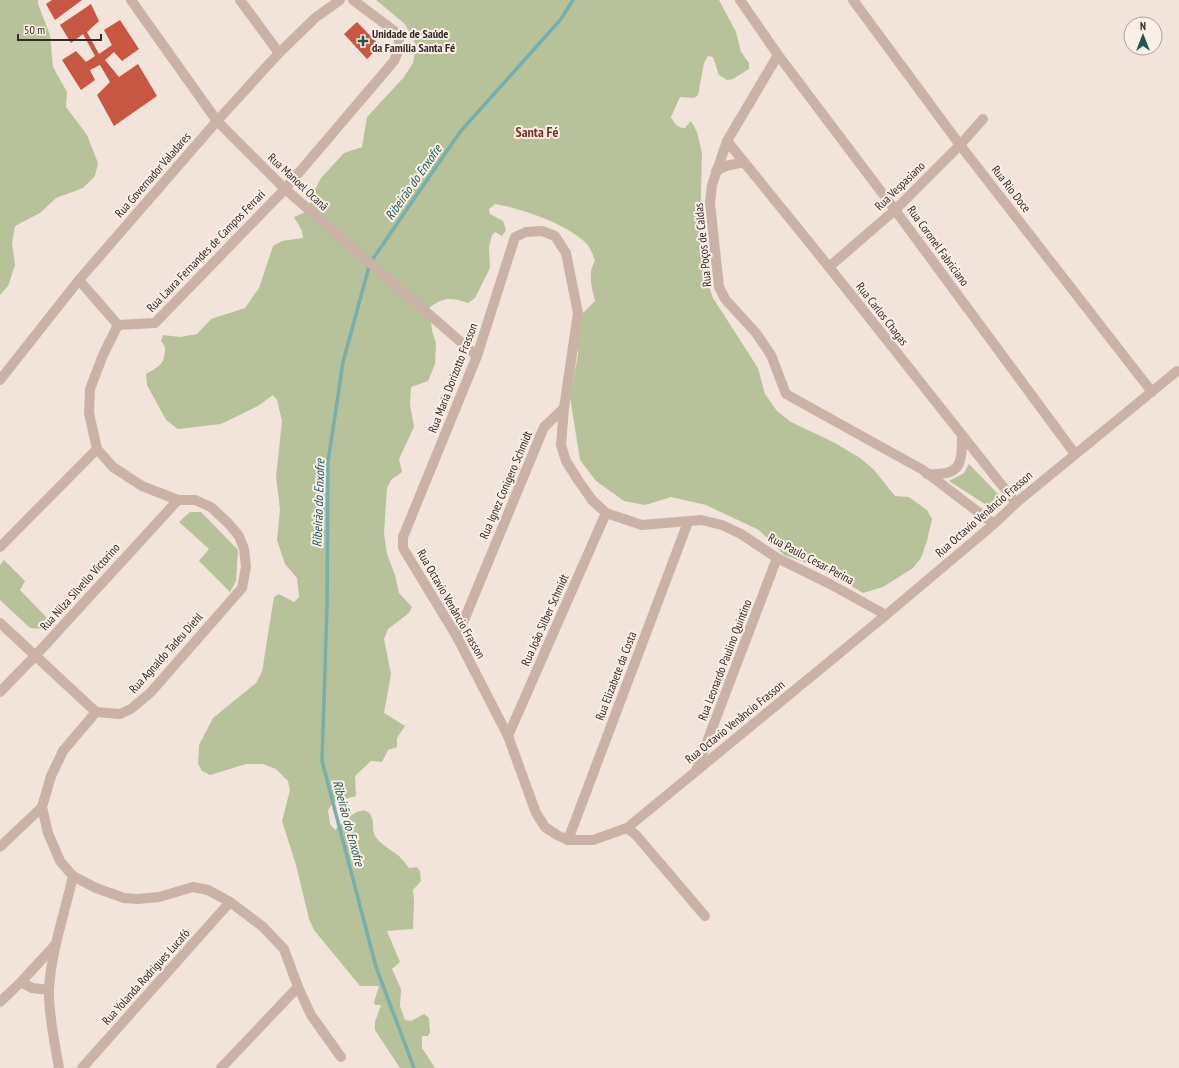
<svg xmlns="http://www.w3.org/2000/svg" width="1179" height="1068" viewBox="0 0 1179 1068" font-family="'PT Sans Narrow',sans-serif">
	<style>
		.green { fill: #b7c19a }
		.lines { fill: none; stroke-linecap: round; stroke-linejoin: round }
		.stream { stroke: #78afac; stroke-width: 3.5 }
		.building { fill: #c75642 }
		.minor { stroke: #cab3a6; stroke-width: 10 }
		.poi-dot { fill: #1c5755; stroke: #f9efe6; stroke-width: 1.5 }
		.labels { text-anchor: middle; stroke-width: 4; stroke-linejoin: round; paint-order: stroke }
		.poi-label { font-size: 12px; font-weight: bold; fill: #352a27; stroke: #f9efe6; text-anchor: start }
		.street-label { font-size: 12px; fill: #352a27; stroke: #f9efe6 }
		.water-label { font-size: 13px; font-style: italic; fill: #1c5755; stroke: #f9efe6 }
		.quarter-label { font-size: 14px; font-weight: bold; fill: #852e1f; stroke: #f9efe6 }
	</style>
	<rect width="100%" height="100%" fill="#f2e4da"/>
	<!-- green -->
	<g class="green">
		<polygon points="0,0 38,0 38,4 50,35 53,67 67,92 66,107 87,135 98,163 95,176 83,188 56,198 40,213 15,226 12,243 15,265 8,286 0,295"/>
		<path d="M376,0H719L736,32L741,52L749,63V69L733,79L727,80L719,75L713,57L708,56L704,63L698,95L694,98L680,97L671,117C674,123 677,128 685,128L691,121L697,132L702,153L700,227L707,281L713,298L758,368L765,394L777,411L791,422L835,443L860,458L874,470L895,496L909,497L927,510L932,519L927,541L921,558L913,568L883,587L863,593L821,568L784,555L759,530L706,505L671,497L645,505L624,501L596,481L580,460L570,397L578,354L577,319L595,301C592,288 587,273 595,261C593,255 590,246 585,242C564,223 523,209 495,204L489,209L490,214L503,221L506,230L502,236L495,232L492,235L489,247L490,268L475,298L468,303C451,297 444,297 430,307L432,331L436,343L435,364L428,381L411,387L410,404L414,427L399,459L402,472L391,480L387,488L384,534L387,554L395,575L399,593L412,607L409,613L388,629L384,639L391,674L384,713L405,726L397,738V747L388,750L382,762L371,761L355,776L356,796L334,802L328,810L330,824L335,830C342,823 365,798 372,818C375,827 370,831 379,841C385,847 393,851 399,856C403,860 406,864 409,868L417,867L420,871L421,881L413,890L414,901L413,929L387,931L400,962L392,969L401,989L400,1006L405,1020L411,1021L424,1014L429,1018L430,1032L428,1036H422V1048L435,1068H400L375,1030V1022L381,1005H375L374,1002L379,986H360L314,930L309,919L296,865L282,821L290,790L288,781L276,769L263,764H246L210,775L202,771L198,764L199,745L213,718L256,683L262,672L274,597L279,594L294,602L299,597L297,578L285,564L277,540L280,509L276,477L282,421L277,400L273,395L258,406L221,424L178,429L166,420L147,385L146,374C160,366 165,364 165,347L161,341L163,335L180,337L197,334L211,319L245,308L259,288L273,246L282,241L303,238L302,231L294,217L308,211L311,197L321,178L344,153L362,147L367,117L404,77L413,63L416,45L405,24Z"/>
		<polygon points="969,464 999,495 988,506 949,481 964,473"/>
		<polygon points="190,512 201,512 238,550 236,581 230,592 199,561 209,549 179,522"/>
		<polygon points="4,560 25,581 20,590 52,623 45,629 30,628 0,600 0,565"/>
	</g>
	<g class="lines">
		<!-- stream -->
		<polyline class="stream" points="414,1068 376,967 322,761 327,607 328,462 343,362 370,263 460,132 561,19 573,0"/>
	</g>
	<!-- building -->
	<g class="building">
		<polygon points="52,0 82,0 55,20 46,4"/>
		<polygon points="91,4 99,21 87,32 99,54 112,45 104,30 120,20 139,49 122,61 114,52 105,60 119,77 138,64 157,96 114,126 97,95 110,82 100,65 90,70 95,80 81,90 62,60 76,51 86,62 95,56 83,34 71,43 60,25"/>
		<polygon points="357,22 383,49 374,52 367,59 344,34"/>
	</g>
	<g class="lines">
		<!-- minor -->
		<g class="minor">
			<polyline points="131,0 217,121 285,189 477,356"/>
			<polyline points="240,0 279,53"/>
			<polyline points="740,0 778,55 727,141 712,185 710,203 719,287 725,299 756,333 771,355 786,394 923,470 994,524"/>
			<polyline points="853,0 960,145 1152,392"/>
			<polyline points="778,55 895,210 1075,454"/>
			<polyline points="727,141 829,267 1016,503"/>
			<polyline points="716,171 726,166 744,162"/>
			<polyline points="829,267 895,210 960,145 983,119"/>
			<polyline points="79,280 118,325"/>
			<polyline points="118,325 155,323 285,189 394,61 400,47 397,33 353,0"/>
			<polyline points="0,380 79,280 217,121 279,53 315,18 340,0"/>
			<path d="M927,474C961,476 962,465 962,435"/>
			<polyline points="0,547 97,449"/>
			<polyline points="886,615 830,584 777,558 741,534 722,525 701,520 642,525 606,513 592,500 578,480 566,461 561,445 564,408 578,313 566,253 555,236 542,231 526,232 515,237 477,356 403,537 403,548 457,637 508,736 536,813 545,827 557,835 568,840 593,840 627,828 886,615 994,524 1016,503 1177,371"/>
			<polyline points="0,623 96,712"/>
			<polyline points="457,637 544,427 564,408"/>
			<polyline points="0,692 36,655 178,500"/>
			<polyline points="96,712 120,714 131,709 151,692 242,588 246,567 244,549 239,536 229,524 211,507 195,500 178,500 142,486 113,467 97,449 89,413 90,389 103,355 118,325"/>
			<polyline points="96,712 63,751 51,776 42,807 48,833 60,861 73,876 96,888 124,898 138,899 159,897 193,887 208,890 230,902 262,926 284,949 298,987 311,1015 341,1057"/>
			<polyline points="508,736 606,513"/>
			<polyline points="697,768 777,558"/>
			<polyline points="627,828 636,835 705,916"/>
			<polyline points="568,840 688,522"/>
			<polyline points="0,847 42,807"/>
			<polyline points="21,982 32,988 49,990"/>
			<polyline points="0,1002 21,982 56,944"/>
			<path d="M59,1068C55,1044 48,1013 49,989C51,952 65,912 73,876"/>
			<polyline points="82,1068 230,902"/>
			<polyline points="221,1068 298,987"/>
		</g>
	</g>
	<!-- markers -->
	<path class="poi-dot" d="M361 35h4v4h4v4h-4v4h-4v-4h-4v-4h4z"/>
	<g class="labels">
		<!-- poi labels -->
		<g class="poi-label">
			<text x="372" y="38">Unidade de Saúde<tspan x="372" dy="14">da Família Santa Fé</tspan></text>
		</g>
		<!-- street labels -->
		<g class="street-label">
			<text transform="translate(153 175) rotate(-49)" y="4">Rua Governador Valadares</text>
			<text transform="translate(298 182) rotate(43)" y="4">Rua Manoel Ocanã</text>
			<text transform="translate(900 186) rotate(-44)" y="4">Rua Vespasiano</text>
			<text transform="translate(1011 189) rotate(52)" y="4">Rua Rio Doce</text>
			<text transform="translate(703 245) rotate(-96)" y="4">Rua Poços de Caldas</text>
			<text transform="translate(938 246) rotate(54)" y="4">Rua Coronel Fabriciano</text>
			<text transform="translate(206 251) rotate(-46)" y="4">Rua Laura Fernandes de Campos Ferrari</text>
			<text transform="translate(882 314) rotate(52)" y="4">Rua Carlos Chagas</text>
			<text transform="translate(453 378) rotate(-69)" y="4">Rua Maria Dorizotto Frasson</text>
			<text transform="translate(506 485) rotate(-67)" y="4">Rua Ignez Conigero Schmidt</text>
			<text transform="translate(984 514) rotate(-41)" y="4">Rua Octavio Venâncio Frasson</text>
			<text transform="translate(811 559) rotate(28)" y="4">Rua Paulo Cesar Perina</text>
			<text transform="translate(80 587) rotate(-48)" y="4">Rua Nilza Silvello Victorino</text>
			<text transform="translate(451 604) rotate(60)" y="4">Rua Octavio Venâncio Frasson</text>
			<text transform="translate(545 620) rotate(-66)" y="4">Rua João Silber Schmidt</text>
			<text transform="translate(166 653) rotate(-48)" y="4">Rua Agnaldo Tadeu Diehl</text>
			<text transform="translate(725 660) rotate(-69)" y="4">Rua Leonardo Paulino Quintino</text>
			<text transform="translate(616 676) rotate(-69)" y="4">Rua Elizabete da Costa</text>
			<text transform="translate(735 722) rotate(-39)" y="4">Rua Octavio Venâncio Frasson</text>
			<text transform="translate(146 977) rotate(-48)" y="4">Rua Yolanda Rodrigues Lucafó</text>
		</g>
		<!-- water labels -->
		<g class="water-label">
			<text transform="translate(413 182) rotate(-55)" y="5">Ribeirão do Enxofre</text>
			<text transform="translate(318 503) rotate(-88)" y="5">Ribeirão do Enxofre</text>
			<text transform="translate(349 823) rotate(75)" y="5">Ribeirão do Enxofre</text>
		</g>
		<!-- quarter labels -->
		<g class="quarter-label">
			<text x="537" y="137">Santa Fé</text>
		</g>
	</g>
	<!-- north arrow -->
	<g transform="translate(1143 36)"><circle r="19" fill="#f9efe6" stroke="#aba09a"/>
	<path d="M0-3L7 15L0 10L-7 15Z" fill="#1c5755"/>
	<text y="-6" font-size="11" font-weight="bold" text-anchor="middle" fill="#352a27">N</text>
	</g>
	<!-- scale -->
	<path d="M18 34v6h83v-6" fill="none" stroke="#352a27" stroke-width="2"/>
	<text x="24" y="34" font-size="12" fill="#352a27" stroke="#f9efe6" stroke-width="3" paint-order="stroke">50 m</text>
</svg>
